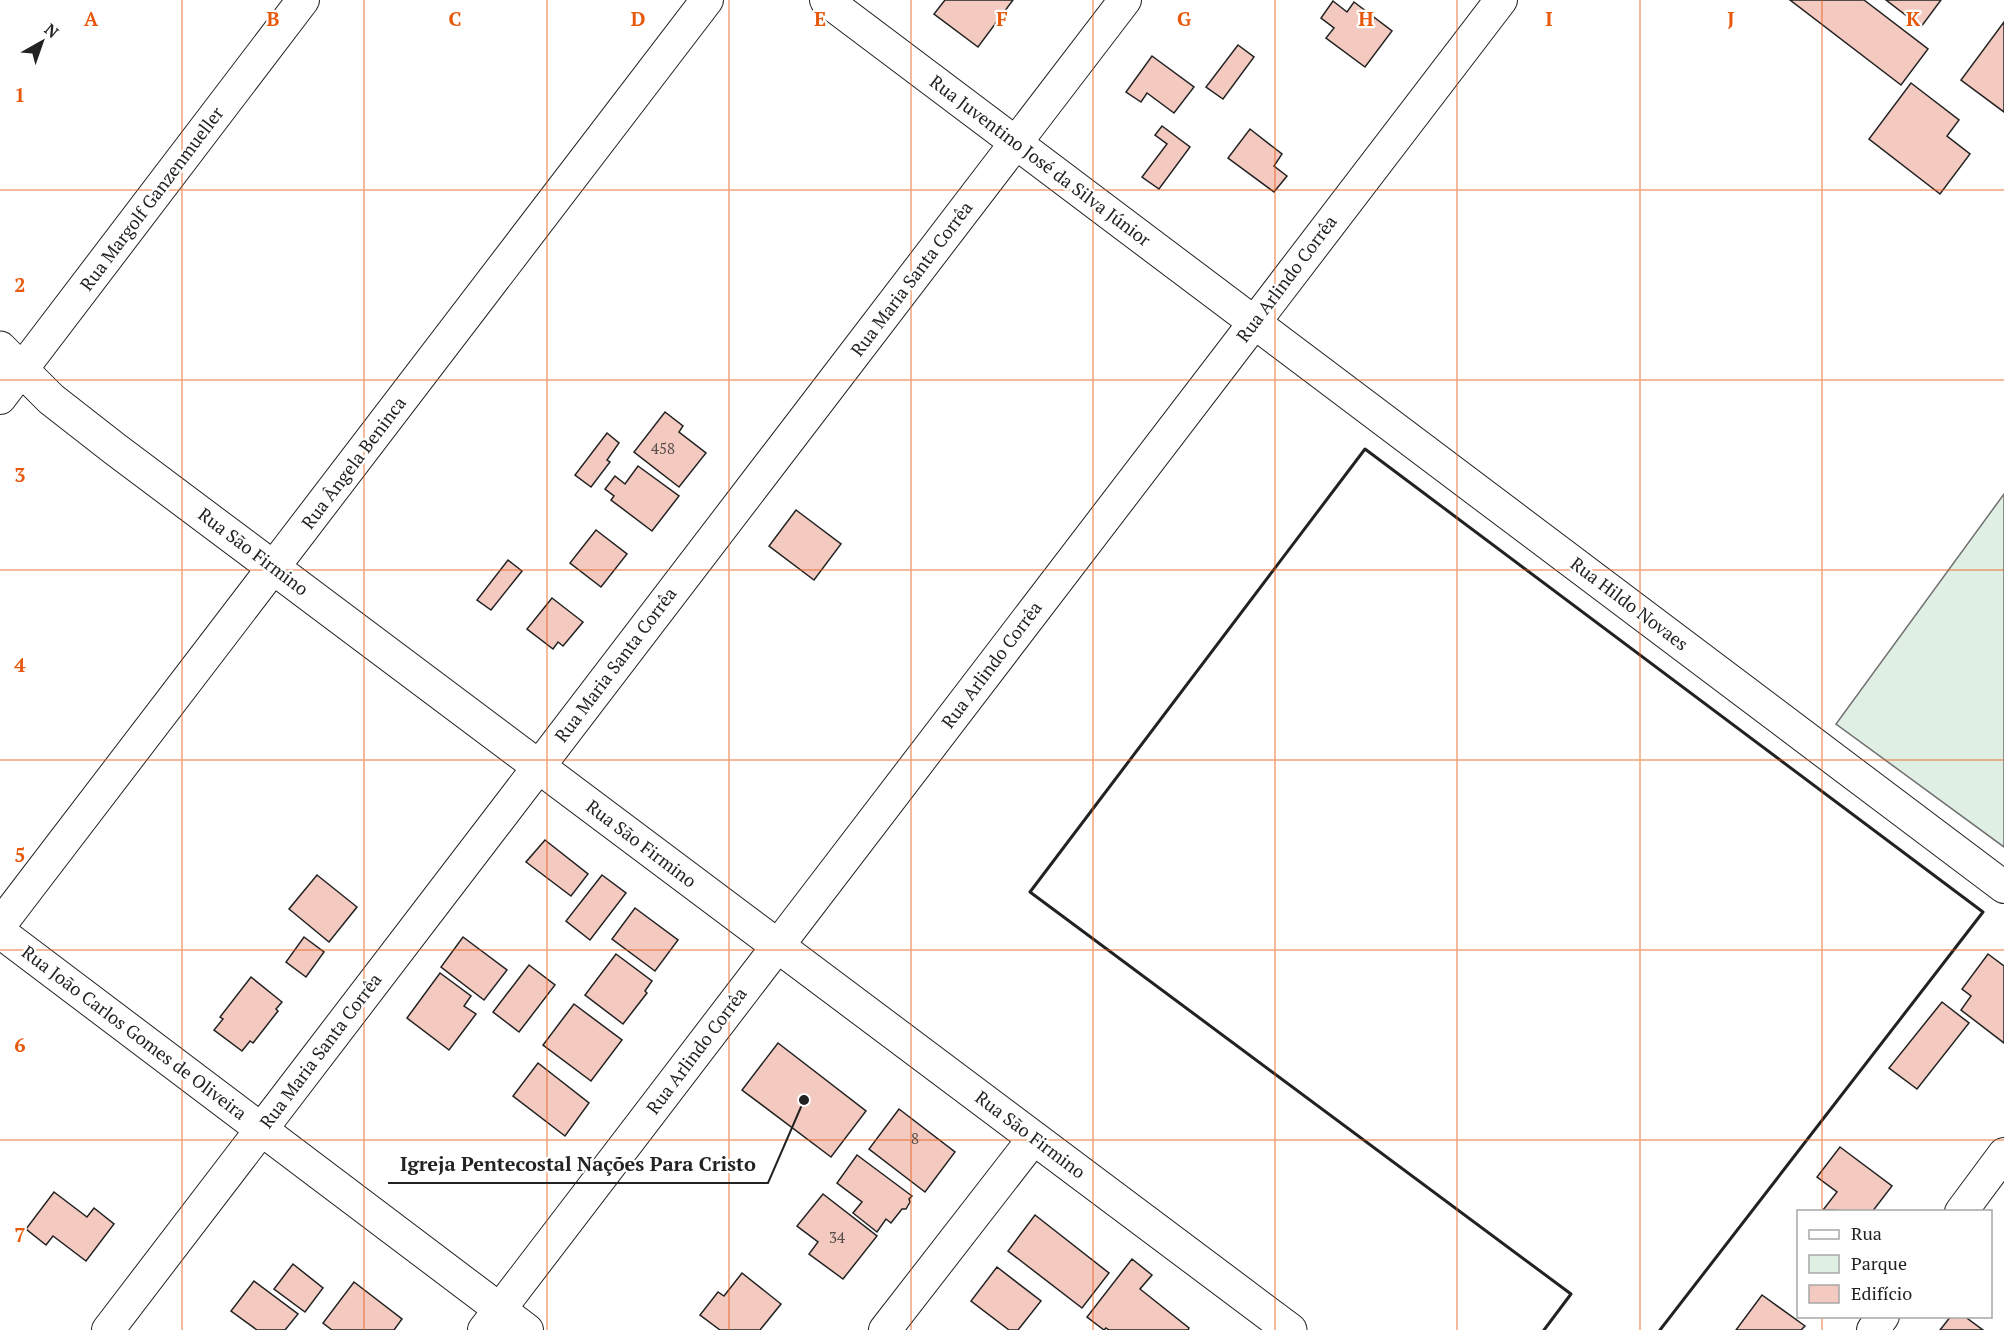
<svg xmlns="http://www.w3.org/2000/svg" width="2004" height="1330" viewBox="0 0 2004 1330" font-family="'PT Serif',serif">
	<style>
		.green { fill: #e0efe3; stroke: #6f6f6f; stroke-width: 1.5 }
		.building { fill: #f3c9c0; stroke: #222; stroke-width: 1.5 }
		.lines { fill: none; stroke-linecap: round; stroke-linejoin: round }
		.street-casing { stroke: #222; stroke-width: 34 }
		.primary-casing { stroke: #222; stroke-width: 35 }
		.street { stroke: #fff; stroke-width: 32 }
		.primary { stroke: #fff; stroke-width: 33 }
		.wall { stroke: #222; stroke-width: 3 }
		.grid { fill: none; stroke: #e8590c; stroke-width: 1.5; stroke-opacity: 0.55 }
		.labels { text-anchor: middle; stroke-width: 4.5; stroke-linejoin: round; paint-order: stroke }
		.number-label { font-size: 15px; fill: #564c4a }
		.street-label { font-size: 18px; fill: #222; stroke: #fff }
		.grid-label { font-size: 20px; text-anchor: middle; font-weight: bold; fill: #e8590c; stroke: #fff; stroke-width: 4.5; stroke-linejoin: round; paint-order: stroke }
		.leader { fill: none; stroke: #222; stroke-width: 2 }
		.callout-dot { fill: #222; stroke: #fff; stroke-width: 2 }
		.callout-label { font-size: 20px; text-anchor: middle; font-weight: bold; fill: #222; stroke: #fff; stroke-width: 4.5; stroke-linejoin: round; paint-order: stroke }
	</style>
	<rect width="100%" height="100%" fill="#fff"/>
	<!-- green -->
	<polygon class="green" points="2004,494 2004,847 1836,724"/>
	<!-- building -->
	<g class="building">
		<polygon points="945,0 1013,0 978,47 934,14"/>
		<polygon points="1790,0 1864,0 1928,49 1901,85"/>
		<polygon points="1886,0 1941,0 1921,27"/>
		<polygon points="1333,1 1347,12 1354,2 1392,31 1365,67 1326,38 1334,28 1321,18"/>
		<polygon points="2004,22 2004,112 1961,80"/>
		<polygon points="1238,45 1254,57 1223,99 1206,87"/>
		<polygon points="1152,56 1194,87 1174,113 1147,93 1141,102 1126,92"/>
		<polygon points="1911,83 1959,120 1947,136 1970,154 1940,194 1869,139"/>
		<polygon points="1162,126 1190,147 1159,189 1142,177 1167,144 1155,135"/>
		<polygon points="1250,129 1282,154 1274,166 1287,176 1274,192 1228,158"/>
		<polygon points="665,412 683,426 679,432 706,453 679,487 634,452"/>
		<polygon points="607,433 619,443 607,460 610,462 591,487 575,475"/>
		<polygon points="638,466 679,496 652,531 611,500 614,496 605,489 615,476 625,484"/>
		<polygon points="796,510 841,544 814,580 769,546"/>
		<polygon points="596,530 627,554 601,587 570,563"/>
		<polygon points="508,560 522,571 491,610 477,600"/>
		<polygon points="552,598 583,622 563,646 558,642 553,649 527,629"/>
		<polygon points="545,840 588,874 571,896 526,862"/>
		<polygon points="317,875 357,907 329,942 289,909"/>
		<polygon points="602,875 626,893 590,940 566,921"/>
		<polygon points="635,908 678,940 655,971 612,939"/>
		<polygon points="304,937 324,952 306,977 286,962"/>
		<polygon points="463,937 507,970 484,1000 441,967"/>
		<polygon points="616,954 652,981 645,991 647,993 623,1024 585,995"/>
		<polygon points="1988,954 2004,966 2004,1043 1961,1010 1971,996 1962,989"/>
		<polygon points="529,965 555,985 519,1032 493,1012"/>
		<polygon points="440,973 471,996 464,1006 476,1014 449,1050 407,1018"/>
		<polygon points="251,977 282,1002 276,1009 278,1011 253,1043 250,1041 242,1051 214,1030 223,1019 220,1017"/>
		<polygon points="1942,1002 1969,1023 1917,1089 1889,1068"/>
		<polygon points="574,1004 622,1040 591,1081 543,1045"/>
		<polygon points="778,1043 866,1111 831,1157 742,1090"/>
		<polygon points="538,1063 589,1103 565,1136 513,1096"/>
		<polygon points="899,1109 955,1152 925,1192 869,1149"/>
		<polygon points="1840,1147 1892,1186 1872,1212 1823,1210 1837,1192 1817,1177"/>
		<polygon points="857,1155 912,1196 909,1199 910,1202 906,1209 902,1209 891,1223 886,1219 877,1232 853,1213 862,1202 837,1183"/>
		<polygon points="54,1192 87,1217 94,1208 114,1224 86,1261 53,1236 46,1245 26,1229"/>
		<polygon points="823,1194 877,1236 843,1279 809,1254 818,1242 797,1226"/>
		<polygon points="1035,1215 1109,1273 1082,1308 1008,1251"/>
		<polygon points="1132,1259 1152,1275 1140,1289 1189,1328 1188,1330 1109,1330 1106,1328 1104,1330 1087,1317"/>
		<polygon points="293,1264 323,1288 305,1312 274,1289"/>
		<polygon points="997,1267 1041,1301 1018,1330 1009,1330 971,1301"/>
		<polygon points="742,1273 781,1304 760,1330 720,1330 700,1315 718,1292 724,1296"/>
		<polygon points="254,1281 298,1314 285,1330 257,1330 231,1311"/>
		<polygon points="354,1282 402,1319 394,1330 332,1330 323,1323"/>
		<polygon points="1762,1295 1805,1326 1801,1330 1736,1330"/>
		<polygon points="1951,1316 1964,1316 1983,1330 1940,1330"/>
	</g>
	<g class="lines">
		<defs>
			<g id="street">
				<polyline points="826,0 2004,887"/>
				<polyline points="0,398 303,0"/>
				<polyline points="0,925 707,0"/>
				<polyline points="0,932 527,1330"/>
				<polyline points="1961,1212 2004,1154"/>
				<polyline points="108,1330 1125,0"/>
				<polyline points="484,1330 1501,0"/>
				<polyline points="885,1330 1034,1138"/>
				<polyline points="1873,1330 1883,1316"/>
			</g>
			<polyline id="primary" points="0,348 51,399 115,449 1290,1330"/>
		</defs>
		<!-- street casing -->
		<use href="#street" class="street-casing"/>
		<!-- primary casing -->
		<use href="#primary" class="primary-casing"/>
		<!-- street -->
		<use href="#street" class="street"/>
		<!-- primary -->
		<use href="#primary" class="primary"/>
		<!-- wall -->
		<polyline class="wall" points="1544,1330 1571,1294 1030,892 1365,449 1983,912 1660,1330"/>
	</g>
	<!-- grid -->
	<path class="grid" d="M182,0V1330M364,0V1330M547,0V1330M729,0V1330M911,0V1330M1093,0V1330M1275,0V1330M1457,0V1330M1640,0V1330M1822,0V1212M0,190H2004M0,380H2004M0,570H2004M0,760H2004M0,950H2004M0,1140H2004M1822,1316V1330"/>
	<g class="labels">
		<!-- number labels -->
		<g class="number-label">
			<text x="663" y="454">458</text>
			<text x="915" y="1144">8</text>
			<text x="837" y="1243">34</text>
		</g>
		<!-- street labels -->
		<g class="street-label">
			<text transform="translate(1040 161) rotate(37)" y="6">Rua Juventino José da Silva Júnior</text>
			<text transform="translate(152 199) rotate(-53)" y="6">Rua Margolf Ganzenmueller</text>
			<text transform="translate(912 279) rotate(-53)" y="6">Rua Maria Santa Corrêa</text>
			<text transform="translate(1287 279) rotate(-53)" y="6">Rua Arlindo Corrêa</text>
			<text transform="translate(354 463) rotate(-53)" y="6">Rua Ângela Beninca</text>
			<text transform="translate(253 552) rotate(37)" y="6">Rua São Firmino</text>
			<text transform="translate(1629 604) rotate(37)" y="6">Rua Hildo Novaes</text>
			<text transform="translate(616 665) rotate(-53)" y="6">Rua Maria Santa Corrêa</text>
			<text transform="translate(992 665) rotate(-53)" y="6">Rua Arlindo Corrêa</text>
			<text transform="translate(641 844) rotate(37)" y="6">Rua São Firmino</text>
			<text transform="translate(134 1033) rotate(37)" y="6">Rua João Carlos Gomes de Oliveira</text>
			<text transform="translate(321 1051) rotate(-53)" y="6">Rua Maria Santa Corrêa</text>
			<text transform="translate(697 1051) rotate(-53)" y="6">Rua Arlindo Corrêa</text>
			<text transform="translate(1030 1135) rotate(37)" y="6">Rua São Firmino</text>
		</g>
	</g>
	<g class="grid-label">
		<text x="91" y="26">A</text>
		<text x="273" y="26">B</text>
		<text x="455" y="26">C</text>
		<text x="638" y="26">D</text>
		<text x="820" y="26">E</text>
		<text x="1002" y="26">F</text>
		<text x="1184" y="26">G</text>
		<text x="1366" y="26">H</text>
		<text x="1549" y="26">I</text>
		<text x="1731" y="26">J</text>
		<text x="1913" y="26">K</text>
		<text x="20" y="102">1</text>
		<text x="20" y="292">2</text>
		<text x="20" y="482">3</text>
		<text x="20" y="672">4</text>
		<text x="20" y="862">5</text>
		<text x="20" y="1052">6</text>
		<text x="20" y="1242">7</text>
	</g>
	<!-- callouts -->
	<path class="leader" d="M804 1100L768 1183H388"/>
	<circle class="callout-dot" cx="804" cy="1100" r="6"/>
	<g class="callout-label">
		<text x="578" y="1171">Igreja Pentecostal Nações Para Cristo</text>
	</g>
	<!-- legend -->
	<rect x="1797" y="1210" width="195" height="108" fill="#ffffff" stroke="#a7a7a7" stroke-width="1.5"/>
	<rect x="1809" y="1230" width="30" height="9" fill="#ffffff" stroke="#a7a7a7" stroke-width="1.5"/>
	<text x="1851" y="1240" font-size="18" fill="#222222">Rua</text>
	<rect x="1809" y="1255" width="30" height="18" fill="#e0efe3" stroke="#a7a7a7" stroke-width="1.5"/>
	<text x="1851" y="1270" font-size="18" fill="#222222">Parque</text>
	<rect x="1809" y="1285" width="30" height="18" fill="#f3c9c0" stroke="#a7a7a7" stroke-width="1.5"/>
	<text x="1851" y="1300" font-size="18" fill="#222222">Edifício</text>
	<!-- north arrow -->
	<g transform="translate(42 42) rotate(40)" stroke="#ffffff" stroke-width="4.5" paint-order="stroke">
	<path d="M0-4.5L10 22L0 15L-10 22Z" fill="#222222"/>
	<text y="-9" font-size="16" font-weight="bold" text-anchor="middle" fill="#222222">N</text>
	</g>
</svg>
